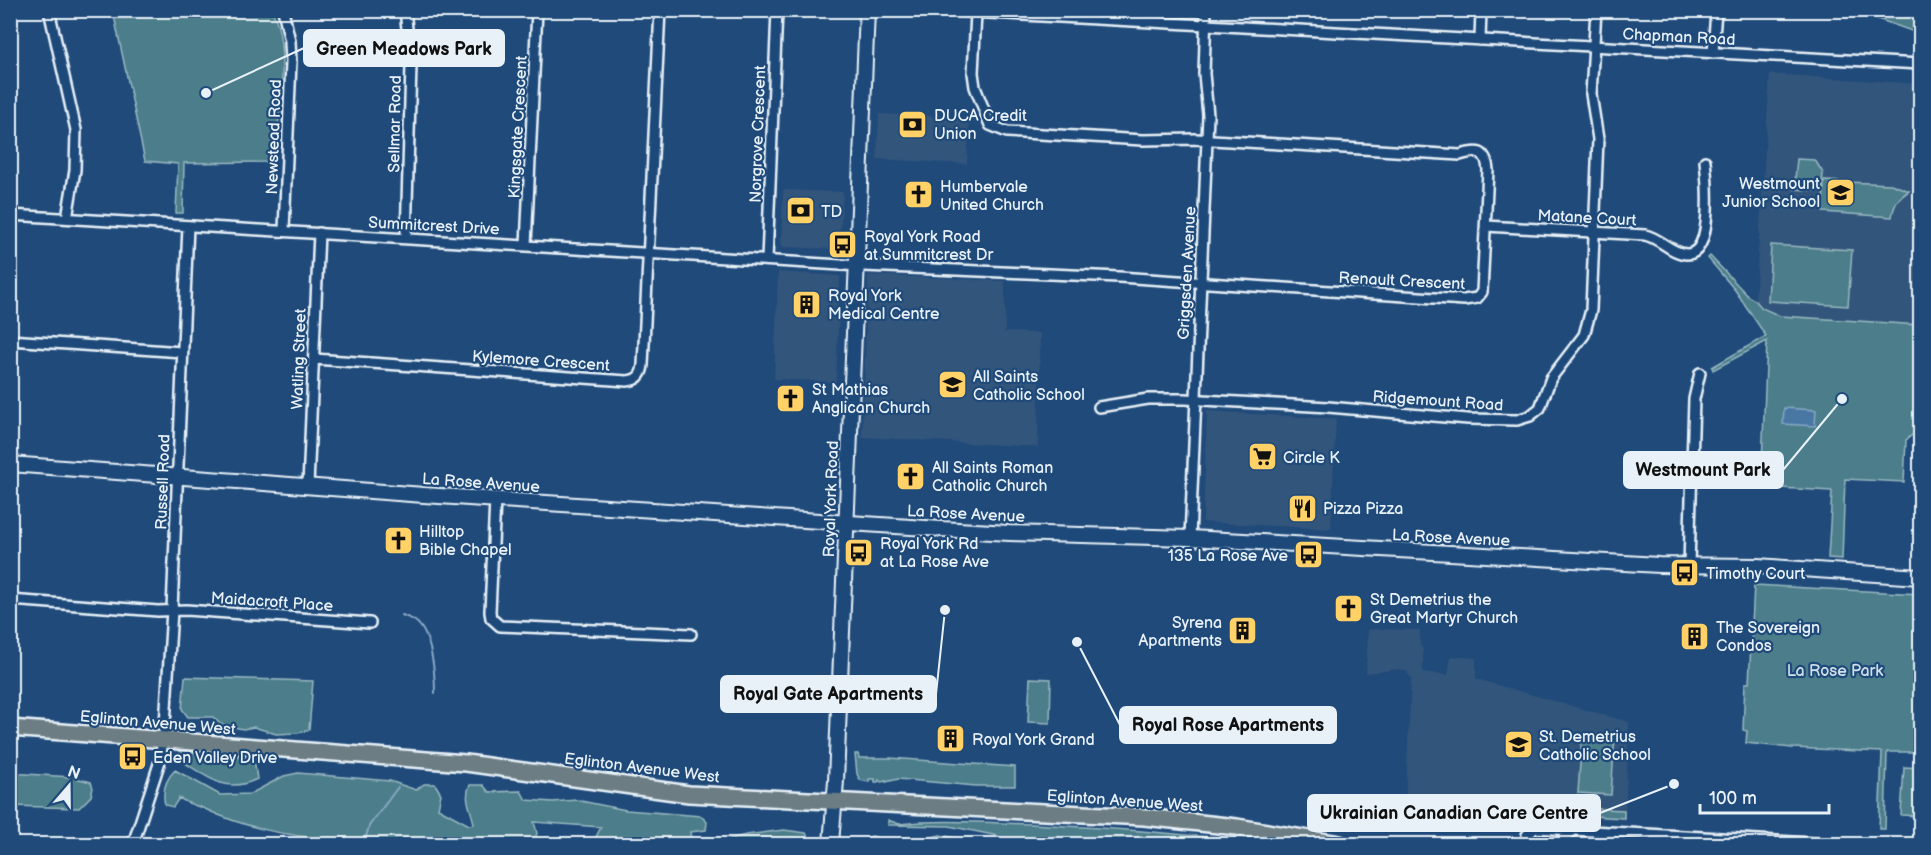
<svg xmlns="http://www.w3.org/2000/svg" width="1931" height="855" viewBox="0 0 1931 855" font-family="'Balsamiq Sans',sans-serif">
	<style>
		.built { fill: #33557c }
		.green { fill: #4b7e8a; stroke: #9ab8c1; stroke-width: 1.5 }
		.water { fill: #4877a4; stroke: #88a8c6; stroke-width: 1.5 }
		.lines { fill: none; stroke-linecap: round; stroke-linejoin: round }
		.stream { stroke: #88a8c6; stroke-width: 2 }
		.street-casing { stroke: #e8f1f8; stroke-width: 14 }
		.secondary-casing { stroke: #e8f1f8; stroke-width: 18 }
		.primary-casing { stroke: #e8f1f8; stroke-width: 20 }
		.street { stroke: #1f4a7a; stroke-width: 9 }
		.secondary { stroke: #1f4a7a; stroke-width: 14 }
		.primary { stroke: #6c7e84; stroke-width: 15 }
		.labels { text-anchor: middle; stroke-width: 4.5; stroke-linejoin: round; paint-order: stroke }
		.street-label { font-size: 16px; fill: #e8f1f8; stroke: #1f4a7a }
		.poi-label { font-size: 16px; fill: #e8f1f8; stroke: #1f4a7a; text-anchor: start }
		.park-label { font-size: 16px; fill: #d0e0e8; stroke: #1f4a7a }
		.leader { fill: none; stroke: #e8f1f8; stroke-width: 2 }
		.callout-dot { fill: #e8f1f8; stroke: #1f4a7a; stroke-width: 2 }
		.callout { fill: #e8f1f8; stroke: #e8f1f8; stroke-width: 2 }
		.callout-label { font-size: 18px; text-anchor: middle; font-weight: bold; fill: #111 }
	</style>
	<rect width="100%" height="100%" fill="#1f4a7a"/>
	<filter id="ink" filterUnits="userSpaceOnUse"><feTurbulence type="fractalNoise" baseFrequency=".0167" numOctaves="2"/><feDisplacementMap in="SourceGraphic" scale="12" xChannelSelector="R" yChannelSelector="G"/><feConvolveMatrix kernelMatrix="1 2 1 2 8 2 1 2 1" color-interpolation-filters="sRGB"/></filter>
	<g filter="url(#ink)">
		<!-- built -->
		<g class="built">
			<polygon points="1770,74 1920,84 1920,325 1780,316 1762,308 1755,300"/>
			<polygon points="879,114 969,118 967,164 877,159"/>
			<polygon points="783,190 843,192 839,249 781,247"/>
			<polygon points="778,272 840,276 836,382 774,379"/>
			<polygon points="868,275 1005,281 1005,332 1040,333 1038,447 862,437"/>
			<polygon points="1207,411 1336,419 1331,529 1203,522"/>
			<polygon points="1368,629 1420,630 1420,645 1423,649 1423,672 1448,675 1451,656 1476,658 1476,679 1629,722 1625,820 1405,806 1411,678 1406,671 1399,669 1366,673"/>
		</g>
		<!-- green -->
		<g class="green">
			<path d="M113,11H272C291,44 278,123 274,162L184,163L183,213H176L178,164L145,161Z"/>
			<polygon points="1855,11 1920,11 1920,34"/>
			<polygon points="1797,159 1815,160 1823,173 1822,191 1794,189"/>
			<path d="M1824,181L1891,184L1909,191C1898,198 1894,204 1892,217L1823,212Z"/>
			<polygon points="1771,245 1852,250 1848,306 1768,301"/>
			<polygon points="1710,256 1749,297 1755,300 1762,308 1780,316 1920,325 1920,429 1906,440 1904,482 1845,479 1842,559 1828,558 1832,491 1761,487 1767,341 1713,370 1712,367 1766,336 1735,290 1708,258"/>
			<polygon points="1754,585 1920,594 1920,752 1887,752 1885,829 1879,829 1882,752 1792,748 1746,743 1747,731 1743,730 1745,683 1749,683"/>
			<polygon points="185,677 313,681 309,730 298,733 276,734 254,727 243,729 220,724 213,717 188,717 182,709"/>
			<polygon points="1030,678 1051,679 1050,723 1028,722"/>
			<polygon points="1582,734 1615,736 1611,795 1578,793"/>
			<path d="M180,751L254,758L257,779C225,795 206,776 179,759Z"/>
			<polygon points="855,754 858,754 859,758 890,758 1015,767 1015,786 976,786 898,779 886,782 886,781 881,782 879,780 878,782 875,782 875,779 869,779 869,782 860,780 857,774"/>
			<polygon points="1904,767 1920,768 1920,816 1901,815"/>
			<path d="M175,770L220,795L250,794L284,776L298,773L390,781L416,790L424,784H435L441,794L438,808L469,825L474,824C472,811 463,798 470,785H483L489,792L521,791L526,800L553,802L576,800L626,810L701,816L707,822L706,830L690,832L691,839L718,842L746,835L784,830L806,833L812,844H597L596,837L601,827L534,822L537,833L534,844L507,841L502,844H339L337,841C289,835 249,830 205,809C195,805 190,805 179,798L173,807L165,805C162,792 165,780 175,770Z"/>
			<polygon points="11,773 71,777 91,782 93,788 91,796 79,808 11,806"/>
			<polygon points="1559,807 1624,810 1624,818 1559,814"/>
			<path d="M888,820L899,824C942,819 988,823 1031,824C1109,828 1186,833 1263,844C1177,845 1091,841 1005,842L998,836L949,826L888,825Z"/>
			<path d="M940,835L966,840L969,844H862L867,838L872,836C896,845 915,842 940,835Z"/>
		</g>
		<!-- water -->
		<polygon class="water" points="1784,408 1816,410 1815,426 1783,424"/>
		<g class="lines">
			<!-- stream -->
			<g class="stream">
				<path d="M402,615C406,617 411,618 415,621C432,633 435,674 435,693"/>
				<polyline points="364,844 369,826 398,787"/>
			</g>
			<defs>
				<g id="street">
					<polyline points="49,10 76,130 75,170 67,218"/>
					<polyline points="283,10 290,41 291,62 284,230"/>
					<polyline points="405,10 411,66 406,238"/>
					<polyline points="933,10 1920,64"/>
					<polyline points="1480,40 1481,10"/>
					<polyline points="1713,53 1716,10"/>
					<path d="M10,215L841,265L1119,277L1464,300L1477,298L1482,292L1488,170C1486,149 1477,150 1460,155L1196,139L1143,140L1007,132L990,125L975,87L973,73L976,13"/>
					<path d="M1486,226L1645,235C1660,238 1672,254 1687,254C1714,254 1707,179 1705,161"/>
					<polyline points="526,245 537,10"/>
					<polyline points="767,260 777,10"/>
					<polyline points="10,340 182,352"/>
					<path d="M314,359L627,381C638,380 642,375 643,365L660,10"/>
					<polyline points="1099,407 1148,399 1185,399 1328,407 1468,419 1517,420 1530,416 1540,408 1551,378 1584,335 1591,310 1598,139 1591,94 1596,10"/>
					<polyline points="308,486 319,233"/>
					<polyline points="495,500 490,612 491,618 500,626 691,634"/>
					<polyline points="1190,538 1207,140 1208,115 1204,74 1206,10"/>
					<polyline points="1689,565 1694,399 1700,373"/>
					<polyline points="10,600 158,611 186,610 370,623"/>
					<polyline points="133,844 160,761 165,725 172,610 188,226"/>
					<polyline points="1526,844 1527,835 1535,828 1832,844"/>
					<polyline points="1559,844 1572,831"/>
				</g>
				<g id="secondary">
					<polyline points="10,464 424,495 941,529 1009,533 1190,538 1659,565 1757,566 1920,577"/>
					<polyline points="831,844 836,781 867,10"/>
				</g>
				<polyline id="primary" points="10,728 466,763 689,794 1144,817 1237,827 1340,844"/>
			</defs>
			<!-- street casing -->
			<use href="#street" class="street-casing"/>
			<!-- secondary casing -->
			<use href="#secondary" class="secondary-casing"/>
			<!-- primary casing -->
			<use href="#primary" class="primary-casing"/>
			<!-- street -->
			<use href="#street" class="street"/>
			<!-- secondary -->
			<use href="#secondary" class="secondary"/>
			<!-- primary -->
			<use href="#primary" class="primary"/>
		</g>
	</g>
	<!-- icons -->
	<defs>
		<symbol id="bank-square" viewBox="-11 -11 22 22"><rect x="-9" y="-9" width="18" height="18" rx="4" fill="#ffd166" stroke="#1f4a7a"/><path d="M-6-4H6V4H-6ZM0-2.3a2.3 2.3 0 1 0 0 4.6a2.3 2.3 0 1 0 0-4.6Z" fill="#111"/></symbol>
		<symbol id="school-square" viewBox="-11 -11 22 22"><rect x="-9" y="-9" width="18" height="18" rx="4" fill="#ffd166" stroke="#1f4a7a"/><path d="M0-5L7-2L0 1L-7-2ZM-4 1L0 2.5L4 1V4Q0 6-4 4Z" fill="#111"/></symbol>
		<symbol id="church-square" viewBox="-11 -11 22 22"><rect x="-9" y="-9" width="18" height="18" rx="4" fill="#ffd166" stroke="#1f4a7a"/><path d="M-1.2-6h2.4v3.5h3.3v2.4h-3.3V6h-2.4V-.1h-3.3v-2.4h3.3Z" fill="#111"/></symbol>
		<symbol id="bus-square" viewBox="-11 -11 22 22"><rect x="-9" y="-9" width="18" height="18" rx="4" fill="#ffd166" stroke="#1f4a7a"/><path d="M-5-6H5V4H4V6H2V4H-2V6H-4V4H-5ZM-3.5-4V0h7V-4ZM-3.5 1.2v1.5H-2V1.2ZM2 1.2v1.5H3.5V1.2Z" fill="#111"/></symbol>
		<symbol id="building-square" viewBox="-11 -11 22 22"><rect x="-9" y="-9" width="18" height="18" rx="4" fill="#ffd166" stroke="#1f4a7a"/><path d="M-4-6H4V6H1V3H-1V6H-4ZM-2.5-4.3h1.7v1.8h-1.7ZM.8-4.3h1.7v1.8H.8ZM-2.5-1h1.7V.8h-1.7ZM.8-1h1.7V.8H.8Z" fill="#111"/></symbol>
		<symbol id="supermarket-square" viewBox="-11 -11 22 22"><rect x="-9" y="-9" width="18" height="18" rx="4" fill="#ffd166" stroke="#1f4a7a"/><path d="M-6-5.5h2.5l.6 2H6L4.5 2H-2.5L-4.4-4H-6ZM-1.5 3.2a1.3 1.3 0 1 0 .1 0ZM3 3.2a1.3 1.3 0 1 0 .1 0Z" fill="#111"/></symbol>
		<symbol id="restaurant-square" viewBox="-11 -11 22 22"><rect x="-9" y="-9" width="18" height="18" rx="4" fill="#ffd166" stroke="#1f4a7a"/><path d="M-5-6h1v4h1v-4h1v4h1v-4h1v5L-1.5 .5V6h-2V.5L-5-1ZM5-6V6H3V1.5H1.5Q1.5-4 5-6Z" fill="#111"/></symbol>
	</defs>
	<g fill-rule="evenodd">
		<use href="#bank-square" x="896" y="108" width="33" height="33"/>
		<use href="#school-square" x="1824" y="176" width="33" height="33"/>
		<use href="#church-square" x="902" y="178" width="33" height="33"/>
		<use href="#bank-square" x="784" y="194" width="33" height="33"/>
		<use href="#bus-square" x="826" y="228" width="33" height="33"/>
		<use href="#building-square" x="790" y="288" width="33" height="33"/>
		<use href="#school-square" x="936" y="368" width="33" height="33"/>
		<use href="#church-square" x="774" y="382" width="33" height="33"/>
		<use href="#supermarket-square" x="1246" y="440" width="33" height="33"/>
		<use href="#church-square" x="894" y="460" width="33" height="33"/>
		<use href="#restaurant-square" x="1286" y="492" width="33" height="33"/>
		<use href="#church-square" x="382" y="524" width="33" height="33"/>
		<use href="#bus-square" x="842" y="536" width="33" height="33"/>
		<use href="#bus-square" x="1292" y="538" width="33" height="33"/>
		<use href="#bus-square" x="1668" y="556" width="33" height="33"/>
		<use href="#church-square" x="1332" y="592" width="33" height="33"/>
		<use href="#building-square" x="1226" y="614" width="33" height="33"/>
		<use href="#building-square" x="1678" y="620" width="33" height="33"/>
		<use href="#building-square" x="934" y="722" width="33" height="33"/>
		<use href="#school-square" x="1502" y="728" width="33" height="33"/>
		<use href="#bus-square" x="116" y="740" width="33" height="33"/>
	</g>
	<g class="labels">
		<!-- street labels -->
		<g class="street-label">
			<text transform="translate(1679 36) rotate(3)" y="6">Chapman Road</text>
			<text transform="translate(394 124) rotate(-89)" y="6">Sellmar Road</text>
			<text transform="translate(517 127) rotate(-87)" y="6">Kingsgate Crescent</text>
			<text transform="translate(757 134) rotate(-88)" y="6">Norgrove Crescent</text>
			<text transform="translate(273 137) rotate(-88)" y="6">Newstead Road</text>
			<text transform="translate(1587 217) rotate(3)" y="6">Matane Court</text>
			<text transform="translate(434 225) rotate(3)" y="6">Summitcrest Drive</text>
			<text transform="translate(1186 273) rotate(-87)" y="6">Griggsden Avenue</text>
			<text transform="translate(1402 280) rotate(3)" y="6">Renault Crescent</text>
			<text transform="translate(298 359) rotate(-88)" y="6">Watling Street</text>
			<text transform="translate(541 360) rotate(4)" y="6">Kylemore Crescent</text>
			<text transform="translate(1438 400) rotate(4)" y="6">Ridgemount Road</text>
			<text transform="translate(162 482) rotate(-88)" y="6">Russell Road</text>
			<text transform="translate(481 482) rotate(4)" y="6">La Rose Avenue</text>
			<text transform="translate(830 499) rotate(-88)" y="6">Royal York Road</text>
			<text transform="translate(966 513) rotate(3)" y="6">La Rose Avenue</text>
			<text transform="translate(1451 537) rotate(3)" y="6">La Rose Avenue</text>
			<text transform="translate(272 601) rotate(4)" y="6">Maidacroft Place</text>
			<text transform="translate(158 722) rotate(5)" y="6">Eglinton Avenue West</text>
			<text transform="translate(642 767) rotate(7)" y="6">Eglinton Avenue West</text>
			<text transform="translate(1125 800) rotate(4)" y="6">Eglinton Avenue West</text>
		</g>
		<!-- poi labels -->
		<g class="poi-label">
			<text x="934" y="121">DUCA Credit<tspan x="934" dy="18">Union</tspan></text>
			<text x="1820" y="189" text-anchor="end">Westmount<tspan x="1820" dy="18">Junior School</tspan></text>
			<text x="940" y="192">Humbervale<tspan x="940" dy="18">United Church</tspan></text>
			<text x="821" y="217">TD</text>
			<text x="864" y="242">Royal York Road<tspan x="864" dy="18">at Summitcrest Dr</tspan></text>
			<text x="828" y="301">Royal York<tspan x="828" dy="18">Medical Centre</tspan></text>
			<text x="973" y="382">All Saints<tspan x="973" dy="18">Catholic School</tspan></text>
			<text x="812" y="395">St Mathias<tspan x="812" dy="18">Anglican Church</tspan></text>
			<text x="1283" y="463">Circle K</text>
			<text x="932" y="473">All Saints Roman<tspan x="932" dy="18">Catholic Church</tspan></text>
			<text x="1323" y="514">Pizza Pizza</text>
			<text x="419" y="537">Hilltop<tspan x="419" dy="18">Bible Chapel</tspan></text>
			<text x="880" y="549">Royal York Rd<tspan x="880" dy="18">at La Rose Ave</tspan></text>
			<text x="1288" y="561" text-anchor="end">135 La Rose Ave</text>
			<text x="1706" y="579">Timothy Court</text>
			<text x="1370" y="605">St Demetrius the<tspan x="1370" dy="18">Great Martyr Church</tspan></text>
			<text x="1222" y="628" text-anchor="end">Syrena<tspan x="1222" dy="18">Apartments</tspan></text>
			<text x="1716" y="633">The Sovereign<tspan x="1716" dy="18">Condos</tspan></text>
			<text x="1539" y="742">St. Demetrius<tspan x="1539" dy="18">Catholic School</tspan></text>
			<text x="972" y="745">Royal York Grand</text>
			<text x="153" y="763">Eden Valley Drive</text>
		</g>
		<!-- park labels -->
		<g class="park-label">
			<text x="1835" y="676">La Rose Park</text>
		</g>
	</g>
	<!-- callouts -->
	<path class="leader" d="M206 93L304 48M1842 399L1783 470M945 610L936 694M1077 642L1120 725M1674 784L1600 813"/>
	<g class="callout-dot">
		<circle cx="206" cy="93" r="6"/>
		<circle cx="1842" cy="399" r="6"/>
		<circle cx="945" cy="610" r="6"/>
		<circle cx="1077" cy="642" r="6"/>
		<circle cx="1674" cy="784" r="6"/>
	</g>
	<g class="callout">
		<rect x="304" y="30" width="200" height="36" rx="6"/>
		<rect x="1624" y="452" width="159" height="36" rx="6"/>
		<rect x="721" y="676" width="215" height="36" rx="6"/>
		<rect x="1120" y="707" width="216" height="36" rx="6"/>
		<rect x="1308" y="795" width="292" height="36" rx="6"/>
	</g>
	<g class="callout-label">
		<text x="404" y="55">Green Meadows Park</text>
		<text x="1703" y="476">Westmount Park</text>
		<text x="828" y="700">Royal Gate Apartments</text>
		<text x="1228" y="731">Royal Rose Apartments</text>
		<text x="1454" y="819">Ukrainian Canadian Care Centre</text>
	</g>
	<!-- margin -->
	<rect width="1931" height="855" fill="none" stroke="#1f4a7a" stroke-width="36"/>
	<rect x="18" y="18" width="1895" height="819" fill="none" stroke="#e8f1f8" stroke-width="2" filter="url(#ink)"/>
	<!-- north arrow -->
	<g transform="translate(69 786) rotate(20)" stroke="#1f4a7a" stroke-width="4.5" paint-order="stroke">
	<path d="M0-4.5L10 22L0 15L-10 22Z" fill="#e8f1f8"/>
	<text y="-9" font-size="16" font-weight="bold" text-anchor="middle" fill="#e8f1f8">N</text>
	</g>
	<!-- scale -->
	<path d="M1700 804v9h129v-9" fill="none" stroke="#e8f1f8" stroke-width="3"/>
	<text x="1709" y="804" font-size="18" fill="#e8f1f8" stroke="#1f4a7a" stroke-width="4.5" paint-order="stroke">100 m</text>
</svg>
